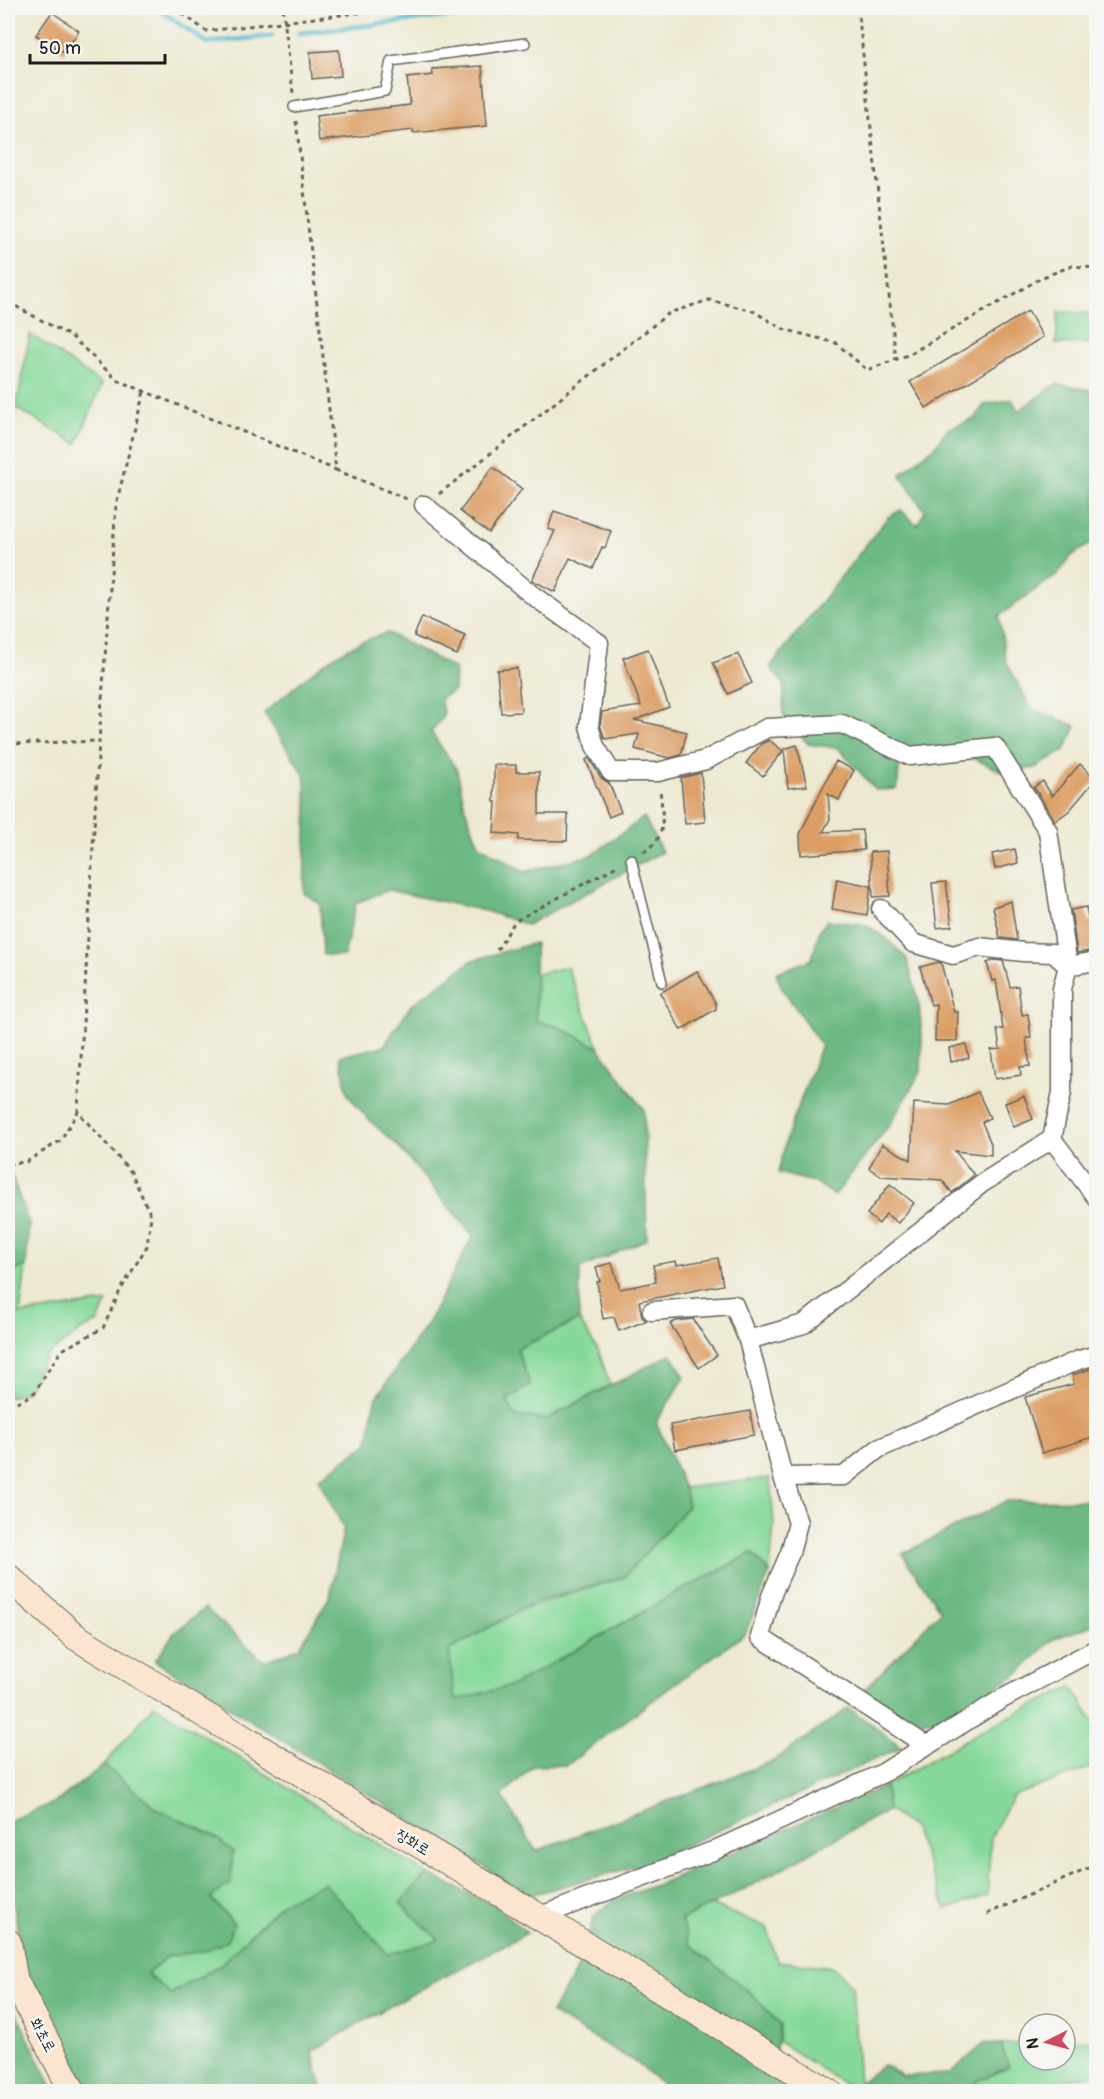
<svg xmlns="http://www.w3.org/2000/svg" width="1104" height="2099" viewBox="0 0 1104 2099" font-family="Pangolin,'Poor Story',sans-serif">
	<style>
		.green { fill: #86d99a; stroke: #517a5b; stroke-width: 1.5 }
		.forest { fill: #6cb982; stroke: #446a4f; stroke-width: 1.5 }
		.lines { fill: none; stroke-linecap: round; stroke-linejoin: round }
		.stream { stroke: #4eb7cc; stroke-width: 5 }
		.building { fill: #dc9e65 }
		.lane-casing { stroke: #65645b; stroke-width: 12 }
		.street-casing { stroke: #65645b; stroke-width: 21 }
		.secondary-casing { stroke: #65645b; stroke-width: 28 }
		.path { stroke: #65645b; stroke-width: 3; stroke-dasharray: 4.5 4.5; stroke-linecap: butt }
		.lane { stroke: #fff; stroke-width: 9 }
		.street { stroke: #fff; stroke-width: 18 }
		.secondary { stroke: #fbe5cf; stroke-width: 26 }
		.labels { text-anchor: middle; stroke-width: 5; stroke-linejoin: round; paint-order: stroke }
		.street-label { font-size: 15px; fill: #1c1c1c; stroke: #f6f6f2 }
	</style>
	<rect width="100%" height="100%" fill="#f6f6f2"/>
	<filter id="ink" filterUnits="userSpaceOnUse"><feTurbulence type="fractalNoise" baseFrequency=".0167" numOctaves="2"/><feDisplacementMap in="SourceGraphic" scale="12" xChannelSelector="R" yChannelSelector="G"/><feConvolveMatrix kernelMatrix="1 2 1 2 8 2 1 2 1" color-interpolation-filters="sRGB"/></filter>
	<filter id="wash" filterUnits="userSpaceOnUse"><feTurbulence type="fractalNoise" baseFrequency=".008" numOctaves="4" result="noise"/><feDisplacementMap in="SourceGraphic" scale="24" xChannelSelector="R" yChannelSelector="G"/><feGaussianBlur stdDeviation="1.35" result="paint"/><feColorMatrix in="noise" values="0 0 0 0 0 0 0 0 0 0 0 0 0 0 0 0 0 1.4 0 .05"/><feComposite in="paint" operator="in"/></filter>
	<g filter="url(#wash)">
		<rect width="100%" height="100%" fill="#ede9d1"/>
		<!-- green -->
		<g class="green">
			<polygon points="1058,312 1096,313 1096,343 1056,344"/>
			<polygon points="30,334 102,384 77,444 16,408"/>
			<polygon points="567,967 599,1048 559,1027 536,1021 535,974"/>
			<polygon points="26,1266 20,1314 107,1302 98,1322 82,1330 46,1356 26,1392 8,1397 8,1274"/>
			<polygon points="579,1320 599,1352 610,1385 547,1419 514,1416 507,1400 530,1385 517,1349"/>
			<polygon points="770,1478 774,1523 770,1573 752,1553 667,1598 514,1685 455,1701 449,1650 522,1609 624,1577 688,1506 684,1488"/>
			<polygon points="1072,1687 1096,1726 1096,1768 1094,1766 1013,1796 991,1837 987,1896 946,1909 913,1828 888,1810 885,1786 990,1726"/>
			<polygon points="154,1705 427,1874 400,1903 439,1940 388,1955 282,1903 220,1965 171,1994 147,1974 168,1956 204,1951 234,1924 211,1898 211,1834 159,1810 104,1765"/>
			<polygon points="711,1905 767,1927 777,1961 833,1967 852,1986 859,2083 852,2089 778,2041 780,2025 753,1995 688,1944 681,1920"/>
			<polygon points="1096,2040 1096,2074 1029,2085 1030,2091 977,2091 975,2081 1008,2067 1001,2045 1029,2043 1029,2060 1065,2060 1065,2041"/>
		</g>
		<!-- forest -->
		<g class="forest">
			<polygon points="1056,384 1096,391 1096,540 1071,556 1059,573 999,616 1006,661 1031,708 1076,726 1065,750 1035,768 1003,772 973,758 900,762 897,789 876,790 838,748 808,744 783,715 784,684 770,667 888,517 901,510 917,525 925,511 900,475 920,458 935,447 947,429 974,419 984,405 1012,399 1018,411"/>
			<path d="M388,633L455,669L454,690L440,699L444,715L431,732L457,770L465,808L479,845L524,872L592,855L644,817L662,852L527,925L486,911L388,890L356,903L344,956L323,955L320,904L304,893L307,807L304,774L264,713C302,681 339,644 388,633Z"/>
			<polygon points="828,920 866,925 885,937 907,959 919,1003 922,1038 921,1071 891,1123 834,1196 817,1183 778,1173 786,1140 821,1045 782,988 776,973 812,959 820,929"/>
			<polygon points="535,943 536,1021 559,1027 599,1048 644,1110 647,1239 580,1269 579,1320 517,1349 530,1385 507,1400 514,1416 547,1419 671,1354 685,1377 656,1422 684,1488 688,1506 624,1577 533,1603 449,1650 455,1700 514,1685 667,1598 752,1553 770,1573 745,1634 676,1683 567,1765 533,1766 502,1796 536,1851 773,1761 849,1708 902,1747 644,1864 527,1896 480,1864 155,1661 174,1633 205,1608 264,1661 299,1648 330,1596 344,1528 318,1479 368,1443 375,1400 428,1322 473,1236 396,1144 368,1119 348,1095 340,1056 384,1046 411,1005 473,960"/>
			<polygon points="8,1165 29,1224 26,1266 8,1274"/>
			<polygon points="1096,1500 1096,1624 1053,1639 1020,1672 947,1719 908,1723 863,1691 941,1611 902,1554 1007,1501"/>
			<polygon points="104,1765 159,1810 211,1834 233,1851 231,1883 211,1898 234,1924 227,1941 204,1951 168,1956 147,1974 171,1994 220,1965 282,1903 324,1883 388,1954 439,1940 400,1903 427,1874 496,1906 527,1933 397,2002 312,2051 323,2091 82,2091 25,1973 8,1871 8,1821 56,1802"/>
			<polygon points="885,1786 888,1810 746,1888 681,1920 689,1944 753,1995 780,2025 772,2073 798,2091 669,2091 637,2063 551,2013 585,1956 593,1917 614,1900 662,1883"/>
			<polygon points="8,1994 12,2004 54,2091 8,2091"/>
			<polygon points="985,2043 1001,2045 1009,2067 976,2081 977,2091 849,2091 883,2065 903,2076 949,2074"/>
		</g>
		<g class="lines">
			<!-- stream -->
			<g class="stream">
				<polyline points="157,8 207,43 272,36"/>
				<polyline points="299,33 523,8"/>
			</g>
		</g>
		<g id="blocks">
			<!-- building -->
			<g class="building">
				<polygon points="52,12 79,31 64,53 36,35"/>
				<polygon points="339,50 341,76 312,79 310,52"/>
				<polygon points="482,66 487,126 413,133 413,130 319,141 316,116 410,105 407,78 433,75 432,69"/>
				<polygon points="1028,311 1043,337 926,408 910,382"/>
				<polygon points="493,467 522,489 489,533 460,511"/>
				<polygon points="554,511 611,531 605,548 602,547 593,569 570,558 555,592 532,580 555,531 548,529"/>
				<polygon points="422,617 465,635 457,655 414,636"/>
				<polygon points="648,649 669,707 635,720 687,732 681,755 669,758 635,749 639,734 605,739 600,725 602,712 641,706 623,658"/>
				<polygon points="738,654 752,683 728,694 713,663"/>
				<polygon points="517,668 521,712 501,713 497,670"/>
				<polygon points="769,740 783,751 763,776 746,763 761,744"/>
				<polygon points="797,745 807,786 788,788 784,749"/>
				<polygon points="589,758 601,778 609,783 621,812 609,817 586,760"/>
				<polygon points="836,761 854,770 839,800 828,794 830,819 823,832 862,830 864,850 801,855 800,834"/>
				<polygon points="1080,764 1096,779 1069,811 1055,821 1034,787 1043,781 1052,796"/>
				<polygon points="494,765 516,765 516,772 539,772 539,814 568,814 567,841 518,840 519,835 494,833 496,802 494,802"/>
				<polygon points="701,773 705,822 685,824 681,778"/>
				<polygon points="1015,849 1018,863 995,869 992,854"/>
				<polygon points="887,851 890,896 873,897 870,852"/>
				<polygon points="837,879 871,886 867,915 832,909"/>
				<polygon points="946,882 952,926 937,928 932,883"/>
				<polygon points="1011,901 1017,940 1000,938 993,907"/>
				<polygon points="1086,907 1089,922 1096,920 1096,950 1077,953 1071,910"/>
				<polygon points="995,960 1003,961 1010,987 1018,986 1022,1015 1028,1014 1031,1038 1026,1038 1030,1066 1020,1067 1021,1075 995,1079 991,1050 1000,1049 997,1029 1003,1029 996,980 992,981 987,963"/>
				<polygon points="939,962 941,963 954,1012 958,1012 957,1041 935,1041 936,1004 931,1005 920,967"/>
				<polygon points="697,971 716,1004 716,1009 681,1030 660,993"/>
				<polygon points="966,1044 969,1058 951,1062 949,1048"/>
				<polygon points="978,1092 990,1118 982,1122 991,1144 991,1155 955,1151 974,1175 952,1193 942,1180 881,1176 869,1168 882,1144 911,1160 914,1103 949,1105"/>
				<polygon points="1024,1096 1033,1119 1014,1127 1005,1103"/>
				<polygon points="890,1184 914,1203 898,1223 886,1214 879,1224 867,1214"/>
				<polygon points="718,1258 723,1285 639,1301 642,1317 646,1321 619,1331 614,1317 603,1319 597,1282 600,1281 596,1267 612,1263 620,1289 656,1282 653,1265 676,1261 677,1265"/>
				<polygon points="693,1319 717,1355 699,1368 670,1324 676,1321"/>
				<polygon points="1096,1367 1096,1436 1042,1453 1025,1397 1074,1384 1072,1375"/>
				<polygon points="750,1411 754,1435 675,1450 670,1425"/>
			</g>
		</g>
	</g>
	<g filter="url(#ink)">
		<use href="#blocks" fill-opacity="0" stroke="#65645b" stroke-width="1.5"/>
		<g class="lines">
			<defs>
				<g id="lane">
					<polyline points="294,107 385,91 391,61 525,43"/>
					<polyline points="631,859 662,982"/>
				</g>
				<g id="street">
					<polyline points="424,505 531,594 599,643 589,726 595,746 611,772 658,772 706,760 767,728 842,724 910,756 995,747 1048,831 1068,966 1053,953 1023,952 979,947 953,955 913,943 881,909"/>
					<polyline points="1052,1139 1096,1197"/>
					<polyline points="652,1311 734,1305 748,1340 783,1477 844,1476 878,1449 1076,1361 1096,1355"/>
					<polyline points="748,1340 804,1324 981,1184 1052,1139 1062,1092 1062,989 1068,966 1096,961"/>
					<polyline points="783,1477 798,1523 790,1553 771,1596 760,1637 927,1746"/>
					<polyline points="538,1917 713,1851 883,1773 1000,1700 1096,1649"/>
				</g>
				<g id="secondary">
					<polyline points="8,1577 76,1637 829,2092"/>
					<polyline points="8,1942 15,1981 73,2092"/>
				</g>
			</defs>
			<!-- lane casing -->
			<use href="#lane" class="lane-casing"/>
			<!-- street casing -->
			<use href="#street" class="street-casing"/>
			<!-- secondary casing -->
			<use href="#secondary" class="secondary-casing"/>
			<!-- path -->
			<g class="path">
				<polyline points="175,8 206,31 399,8"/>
				<polyline points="283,8 293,93"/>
				<polyline points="858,8 896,360"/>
				<polyline points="296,121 336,470 407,499"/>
				<polyline points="8,302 72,337 117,380 336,470"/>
				<polyline points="439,494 669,313 709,300 753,311 783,329 836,343 867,370 908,355 1043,277 1072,266 1096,268"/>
				<polyline points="8,744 99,741"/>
				<path d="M643,852C669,839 662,813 660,789"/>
				<polyline points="497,950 515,921 619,865"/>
				<polyline points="8,1164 26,1162 60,1141 78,1112"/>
				<polyline points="8,1404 23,1400 35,1392 52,1364 62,1350 103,1328 120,1291 147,1246 151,1216 131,1172 78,1112 99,741 116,505 144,391"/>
				<polyline points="987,1914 1096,1865"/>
			</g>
			<!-- lane -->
			<use href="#lane" class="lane"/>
			<!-- street -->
			<use href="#street" class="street"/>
			<!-- secondary -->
			<use href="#secondary" class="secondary"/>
		</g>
	</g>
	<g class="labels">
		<!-- street labels -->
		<g class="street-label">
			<text transform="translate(413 1842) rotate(31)" y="5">장화로</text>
			<text transform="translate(43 2035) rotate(62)" y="5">화초로</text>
		</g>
	</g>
	<!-- margin -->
	<rect width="1104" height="2099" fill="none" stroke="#f6f6f2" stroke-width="30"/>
	<!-- north arrow -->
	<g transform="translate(1047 2042) rotate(264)"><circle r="28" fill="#f6f6f2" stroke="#9f9f9c" stroke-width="1.5"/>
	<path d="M0-4.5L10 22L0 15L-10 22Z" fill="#d1495b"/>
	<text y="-9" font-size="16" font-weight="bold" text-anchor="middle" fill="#1c1c1c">N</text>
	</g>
	<!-- scale -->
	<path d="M30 54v9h135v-9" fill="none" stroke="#1c1c1c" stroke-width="3"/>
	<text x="39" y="54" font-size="18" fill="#1c1c1c" stroke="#f6f6f2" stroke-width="4.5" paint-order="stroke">50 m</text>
</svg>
